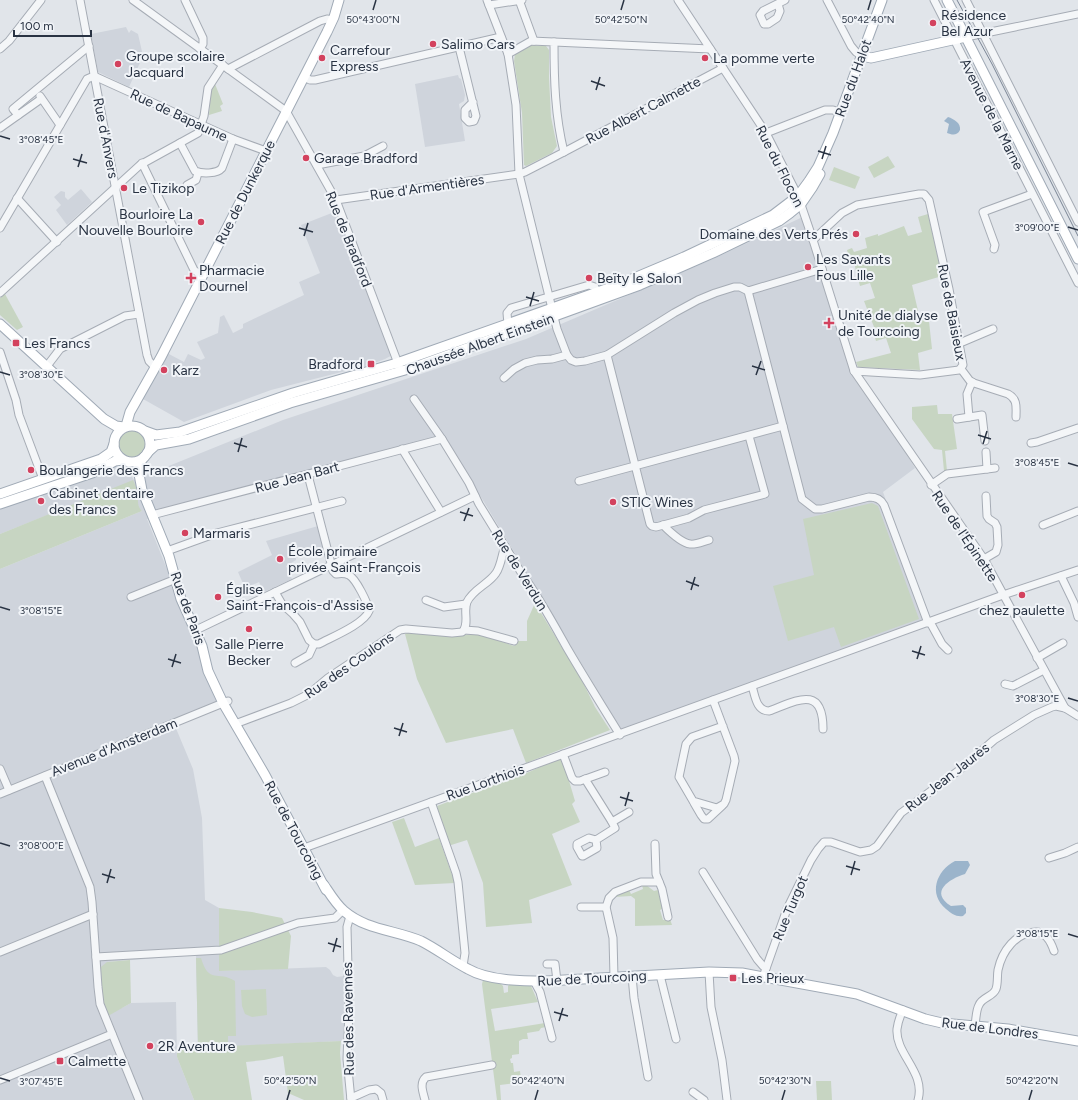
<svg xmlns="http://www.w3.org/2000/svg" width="1078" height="1100" viewBox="0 0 1078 1100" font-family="Figtree,sans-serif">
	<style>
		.built { fill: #cfd4dc }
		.green { fill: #c7d5c2 }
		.water { fill: #9bb4cb }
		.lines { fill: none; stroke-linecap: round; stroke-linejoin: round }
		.minor-casing { stroke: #a6acb5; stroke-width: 9 }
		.major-casing { stroke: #a0aab6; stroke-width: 11 }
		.minor { stroke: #f4f6f8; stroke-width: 7 }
		.major { stroke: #fff; stroke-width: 9 }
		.tram { stroke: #7a8595; stroke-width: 1 }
		.ticks { fill: none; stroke: #293343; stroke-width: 1.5 }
		.poi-dot { fill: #d3425e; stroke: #f1f4f8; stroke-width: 1.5 }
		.labels { text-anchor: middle; stroke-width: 4; stroke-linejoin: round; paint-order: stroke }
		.poi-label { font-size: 14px; fill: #293343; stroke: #f1f4f8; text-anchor: start }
		.street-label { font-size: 14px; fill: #293343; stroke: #f1f4f8 }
		.ticks-label { font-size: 10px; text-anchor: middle; fill: #293343; stroke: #f1f4f8; stroke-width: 4; stroke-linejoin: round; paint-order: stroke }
	</style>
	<rect width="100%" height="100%" fill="#e1e5ea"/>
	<!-- built -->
	<g class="built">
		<polygon points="126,27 129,33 131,30 138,34 143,56 129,87 98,72 91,34"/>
		<polygon points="458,75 459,78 461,79 465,95 464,101 459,104 465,141 425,147 415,84"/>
		<polygon points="81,189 92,202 67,225 56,210 61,205 54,197 61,191 65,192 65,197 68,200"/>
		<polygon points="342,209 357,248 398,352 385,359 369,365 271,390 184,422 143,399 167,353 184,362 188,354 201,360 205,358 197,342 218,333 220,317 224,315 233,333 243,328 243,324 304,295 299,282 320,273 301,225"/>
		<polygon points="809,214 857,372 915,468 883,492 930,624 625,736 481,497 438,437 147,519 221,705 175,726 193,769 202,818 205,900 219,908 219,971 326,967 330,970 333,975 337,977 344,976 345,1011 343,1040 341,1041 198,1048 196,955 107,962 122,1008 131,1003 176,1002 177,1057 194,1100 0,1100 0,569 142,511 139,509 138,505 137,490 133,481 0,534 0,491 110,458 119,468 129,472 134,480 283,420 526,339 713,259"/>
		<polygon points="318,526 324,550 296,558 296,560 286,566 292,579 264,592 259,582 245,588 238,572 272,555 266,541"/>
	</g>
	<!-- green -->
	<g class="green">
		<polygon points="532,45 546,46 549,50 549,78 551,117 557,146 552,153 526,166 524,165 522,113 514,61 515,54"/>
		<polygon points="215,84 223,104 220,106 222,111 209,115 211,91"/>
		<polygon points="888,156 895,167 874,178 868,167"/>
		<polygon points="834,167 860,177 855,189 829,180"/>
		<polygon points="928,214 942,276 912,285 919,315 928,312 932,349 918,353 920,370 858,367 856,362 891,353 886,338 876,341 872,328 874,327 864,301 875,298 870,283 860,286 853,259 847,260 845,255 848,254 847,250 852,248 854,252 867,248 865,238 878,234 878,236 904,226 908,236 922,232 918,217"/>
		<polygon points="5,294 23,327 17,330 0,315 0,298"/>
		<polygon points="937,405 938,414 952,414 957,449 945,451 947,471 944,471 942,450 934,449 912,419 912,407"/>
		<circle cx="132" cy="444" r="14"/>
		<path d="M133,480C135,484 136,487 137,491C139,498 136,506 142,511L0,569V534Z"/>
		<polygon points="872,503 878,506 919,619 841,647 834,627 788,641 773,586 814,575 803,519"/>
		<polygon points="535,603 566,654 574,664 595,707 610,730 526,763 513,729 446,743 417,679 405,634 409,632 464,635 480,634 514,646 518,641 527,641 527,621"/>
		<polygon points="562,757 575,801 572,804 580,822 552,834 572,885 529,900 532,923 486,927 483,883 467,840 448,846 437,806 529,772"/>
		<polygon points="404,818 415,847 439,838 455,883 415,885 392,822"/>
		<polygon points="642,885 646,885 654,891 658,890 661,892 664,908 660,910 663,920 670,919 672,925 635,926 635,899 631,896 614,897 629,890 631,894 643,889"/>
		<polygon points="219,908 252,912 282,918 291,936 288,969 219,971"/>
		<path d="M196,958H201C209,985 218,970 235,981L236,1036H228V1046L341,1041L340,1053L344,1100H304L288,1093L283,1056L264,1060L246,1062L252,1100H194L177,1057V1050L198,1048Z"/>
		<polygon points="130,960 131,1003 108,1016 102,997 101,967 107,962"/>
		<polygon points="483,980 501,984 503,986 504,993 508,992 508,986 510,984 531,986 538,1002 491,1009 495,1031 545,1023 546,1027 541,1028 539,1031 527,1033 528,1039 523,1039 519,1041 519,1054 512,1055 512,1058 510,1059 511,1063 513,1063 514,1072 520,1071 521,1079 517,1083 500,1085 501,1100 497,1100 482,984"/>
		<polygon points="266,989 267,1015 252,1017 245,1014 242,1006 241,990"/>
		<polygon points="816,1081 831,1081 832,1100 817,1100"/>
	</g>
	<!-- water -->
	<g class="water">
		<path d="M948,117C954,119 961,123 960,130C957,136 952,135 947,133L949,124L944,121Z"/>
		<path d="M955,861H968L970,865L965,874C949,879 929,892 951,906L963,905L966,908V913L963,916C956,917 952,914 946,909C928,894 936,871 955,861Z"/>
	</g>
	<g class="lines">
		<defs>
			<g id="minor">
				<polyline points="80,0 147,355 149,361 155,367"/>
				<polyline points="133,0 286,111 336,200 399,366"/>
				<polyline points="185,0 203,38 203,44 200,49"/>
				<polyline points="487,0 508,54 516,105 519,174 557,329 567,355 571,360 576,362 585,361 607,355"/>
				<polyline points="519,0 534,41"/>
				<polyline points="678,0 766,133 798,196 813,240 854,371 984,559 1065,708"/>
				<polyline points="827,0 851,46 856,52 862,56"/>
				<polyline points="934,0 1078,283"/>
				<polyline points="966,0 1078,222"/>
				<polyline points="778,4 780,11 777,18 768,24 764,24 760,15 763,11 785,0"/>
				<polyline points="489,5 522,0"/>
				<polyline points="966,37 1078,14"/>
				<polyline points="554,42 710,49"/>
				<polyline points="459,47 476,116 474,121 469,122 465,118 465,110 473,102"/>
				<polyline points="0,49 9,41 41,0"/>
				<polyline points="228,69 320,21 327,19 333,20"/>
				<polyline points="94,76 233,139 266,151"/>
				<polyline points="304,77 310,80 315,80 501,37"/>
				<polyline points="40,96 60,125"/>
				<polyline points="18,115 13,109 89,46"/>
				<polyline points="0,128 41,99"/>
				<polyline points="766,133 825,110 833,110 841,113"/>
				<path d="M180,143L195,171C202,174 217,174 222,168L233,139"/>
				<polyline points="564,152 723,68"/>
				<polyline points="142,163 194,270 202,276"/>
				<polyline points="317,165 364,156 383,146"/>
				<polyline points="187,185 196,180 198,173"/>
				<polyline points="17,198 57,242"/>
				<path d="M336,200L519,174L525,172L564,152C555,116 554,79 554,42L531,41L508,54"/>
				<polyline points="0,228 87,79 94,76"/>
				<polyline points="813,240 842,213 857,205 919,194 924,194 929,200 949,289 963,365 959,370 920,375 854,371"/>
				<polyline points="994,249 995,245 983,212 1032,194"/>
				<path d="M748,291L802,499L815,509H822L869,497C876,497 881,499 884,505L928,623"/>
				<polyline points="0,293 140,165 198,133 204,116 208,88 223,65"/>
				<polyline points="508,324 507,313 511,308 589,285 595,287 597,293"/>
				<polyline points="960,343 993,329"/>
				<polyline points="0,352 16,400 19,415 43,479"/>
				<polyline points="47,366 60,349 125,316 139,314"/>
				<path d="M961,369L970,381L974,383L1008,394C1018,399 1016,408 1016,417"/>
				<polyline points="504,378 514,369 525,363 537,360 552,359 567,355"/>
				<path d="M414,399L442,439L469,483L479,504L522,574C539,597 553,623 567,648C584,677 602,706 620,735"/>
				<polyline points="969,417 967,394 972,382"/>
				<polyline points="957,419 982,415 985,441"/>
				<polyline points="749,436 765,494 704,510 689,518 656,527 652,526 650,524 607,355 674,313 698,300 715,293 734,287 740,287 748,291 822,269"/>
				<polyline points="1031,443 1037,442 1078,428"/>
				<polyline points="402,449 441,512"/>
				<polyline points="986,452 987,469"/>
				<polyline points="579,481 783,426"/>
				<polyline points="931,485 947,474 995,468"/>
				<polyline points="152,515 442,439"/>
				<path d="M663,525C669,531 681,543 690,544C696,545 704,541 709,540"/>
				<polyline points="1043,525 1078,511"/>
				<polyline points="167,551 217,533 342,501"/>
				<polyline points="984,559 996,552 998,545 997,527 995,523 989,519 987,516 986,496"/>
				<polyline points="1061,576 1074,603 1078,617"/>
				<path d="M275,592L282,604L293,614L300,622L309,640L314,644H319C332,637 364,624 369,611C368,603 356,579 349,575C345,573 341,573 336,574L333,571L308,475"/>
				<polyline points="131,597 176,579"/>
				<polyline points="426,600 444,607 466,604"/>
				<polyline points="930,622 942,644 948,650"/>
				<polyline points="196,630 475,496"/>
				<polyline points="464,630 478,631 514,641"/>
				<polyline points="1037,658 1063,643"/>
				<polyline points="295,663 309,655 314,644"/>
				<polyline points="1005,684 1013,686 1044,670"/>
				<path d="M752,686C755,695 756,711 769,711C796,701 823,684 823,729"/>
				<polyline points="713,700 734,756 735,761 726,800 724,804 717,808 693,801 679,777 686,744 692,737 723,726"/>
				<path d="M235,724L291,703L309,694L328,678L400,630L406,629L452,633L462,632C470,625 463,611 467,602C473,589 489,584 496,573C501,566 502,554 505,546"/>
				<polyline points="563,754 572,778 575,781 580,781 605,772"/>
				<polyline points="0,769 9,790"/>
				<polyline points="45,776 90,887 92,902 98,987 100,1004 139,1100"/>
				<polyline points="585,779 612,822 629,812"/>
				<polyline points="0,794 228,701"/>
				<polyline points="431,802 456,873 458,882 465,953 463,966"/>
				<polyline points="694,803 701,815 704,819 708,819 722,806"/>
				<polyline points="596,840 597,848 583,856 582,856 577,847 577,844 589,838 596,840 615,828 612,822"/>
				<polyline points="655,844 656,874 662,889 668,917"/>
				<polyline points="304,848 1003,595 1078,570"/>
				<polyline points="1049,858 1065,853 1078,847"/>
				<polyline points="703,872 757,959 763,966 766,968"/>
				<polyline points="581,907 606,907 609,898 615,892 641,882 659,882"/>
				<polyline points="606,907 613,938 614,977"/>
				<polyline points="350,916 347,927 349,1010 347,1059 351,1100"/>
				<polyline points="0,952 93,914"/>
				<polyline points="96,957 221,950 298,923 335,918 343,910"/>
				<polyline points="547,964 555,964 557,981"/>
				<polyline points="709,972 711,1007 722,1060 727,1100"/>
				<polyline points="660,975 676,1039"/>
				<polyline points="632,976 634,998 648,1077"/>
				<polyline points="763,977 787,909 811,860 818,849 824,842 831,842 860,852 871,850 877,846 901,813 962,768 994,740 1034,715 1052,707 1056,706 1065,708 1078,716"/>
				<polyline points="534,981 540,992 552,1038"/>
				<path d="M903,1010C900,1016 898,1022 897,1029C895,1054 926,1072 918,1100"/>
				<path d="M975,1026C976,1019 976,1010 979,1005C982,997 993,997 996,989C998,983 997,976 998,970C1002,951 1016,932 1036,932C1046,932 1051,942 1054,951"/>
				<polyline points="0,1080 112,1034"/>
				<polyline points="693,1092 704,1100"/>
				<polyline points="351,1098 369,1090 376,1089 381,1093 383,1100"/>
				<path d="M425,1100C423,1092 419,1083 426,1077L492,1065"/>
			</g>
			<g id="major">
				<polyline points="947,0 1078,259"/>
				<polyline points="862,56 871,58 966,37"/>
				<polyline points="0,324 104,419 116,426 124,427"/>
				<circle cx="132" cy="444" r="18"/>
				<polyline points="126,426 130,412 161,357 327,32 334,17 339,0"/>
				<polyline points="145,431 156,435 180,432 293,393 397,363 620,284 684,257 773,215 798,196 809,181 818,167 833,133 882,0"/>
				<polyline points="147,453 156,445 189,439 290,403 412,368 640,285 713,253 779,221 790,213 801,204 812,188 820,174"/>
				<polyline points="144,457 139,464 138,469 142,490 169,556 181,599 202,646 208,671 223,703 265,775 326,890"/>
				<polyline points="0,494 101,459 111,452 114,444"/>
				<polyline points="0,504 92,473 115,461 123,460"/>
				<path d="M324,885C330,894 336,904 344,911C366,930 395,930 421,941C437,949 452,961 468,969C489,981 522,981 546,981L709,972L742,973L857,994L925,1019L942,1023L1008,1029L1078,1041"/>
			</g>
		</defs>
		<!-- minor casing -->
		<use href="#minor" class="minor-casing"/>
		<!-- major casing -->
		<use href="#major" class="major-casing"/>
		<!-- minor -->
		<use href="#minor" class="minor"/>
		<!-- major -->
		<use href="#major" class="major"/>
		<!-- tram -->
		<polyline class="tram" points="957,0 992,64 1078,236"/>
	</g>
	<!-- ticks -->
	<path class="ticks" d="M373,10L376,0M621,10L624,0M868,10L871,0M591,81L605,86M596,90L600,77M0,136L10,139M818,151L831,155M73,159L87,163M822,159L826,146M78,167L82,154M1068,227L1078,230M299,228L313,232M304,236L308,223M526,297L539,301M530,306L534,292M752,366L765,370M0,372L10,375M756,375L761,361M978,435L991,439M234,443L247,447M983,444L987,431M238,452L242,438M1068,463L1078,466M460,512L473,516M464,521L469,508M686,581L699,586M691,590L695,577M0,607L10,610M912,651L925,655M168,659L181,663M917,659L921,646M172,667L176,654M1068,698L1078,701M394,728L407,732M399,736L403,723M620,797L633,801M625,806L629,792M0,843L10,846M846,866L860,870M102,874L115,878M851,875L855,861M107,883L111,869M1068,934L1078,937M328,943L341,947M333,952L337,938M554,1012L568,1016M559,1021L563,1008M0,1078L10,1081M287,1100L290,1090M535,1100L538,1090M782,1100L785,1090M1029,1100L1032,1090"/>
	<!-- markers -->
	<g class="poi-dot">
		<circle cx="933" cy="23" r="4"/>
		<circle cx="433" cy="44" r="4"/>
		<circle cx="322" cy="58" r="4"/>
		<circle cx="705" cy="58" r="4"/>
		<circle cx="118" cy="64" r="4"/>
		<circle cx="306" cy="158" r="4"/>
		<circle cx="124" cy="188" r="4"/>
		<circle cx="201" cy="222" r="4"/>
		<circle cx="856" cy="234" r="4"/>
		<circle cx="808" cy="267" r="4"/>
		<path d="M189 272h4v4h4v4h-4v4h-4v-4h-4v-4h4z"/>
		<circle cx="589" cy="278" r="4"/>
		<path d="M827 317h4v4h4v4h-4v4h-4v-4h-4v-4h4z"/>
		<rect x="12" y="339" width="8" height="8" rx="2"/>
		<rect x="367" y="360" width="8" height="8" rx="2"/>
		<circle cx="164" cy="370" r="4"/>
		<circle cx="31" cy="470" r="4"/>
		<circle cx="41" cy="501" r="4"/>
		<circle cx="613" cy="502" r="4"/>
		<circle cx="185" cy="533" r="4"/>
		<circle cx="280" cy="559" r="4"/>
		<circle cx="1022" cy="595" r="4"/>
		<circle cx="218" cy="597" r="4"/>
		<circle cx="249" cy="629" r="4"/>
		<rect x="729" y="974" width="8" height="8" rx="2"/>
		<circle cx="150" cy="1046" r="4"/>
		<rect x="56" y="1057" width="8" height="8" rx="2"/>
	</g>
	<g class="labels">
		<!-- poi labels -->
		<g class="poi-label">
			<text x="941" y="20">Résidence<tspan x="941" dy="16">Bel Azur</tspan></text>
			<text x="441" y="49">Salimo Cars</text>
			<text x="330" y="55">Carrefour<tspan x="330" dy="16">Express</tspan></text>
			<text x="126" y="61">Groupe scolaire<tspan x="126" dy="16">Jacquard</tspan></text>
			<text x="713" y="63">La pomme verte</text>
			<text x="314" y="163">Garage Bradford</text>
			<text x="132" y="193">Le Tizikop</text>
			<text x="193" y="219" text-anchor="end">Bourloire La<tspan x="193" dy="16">Nouvelle Bourloire</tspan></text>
			<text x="848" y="239" text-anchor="end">Domaine des Verts Prés</text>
			<text x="816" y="264">Les Savants<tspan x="816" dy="16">Fous Lille</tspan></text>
			<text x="199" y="275">Pharmacie<tspan x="199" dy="16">Dournel</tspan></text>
			<text x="597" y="283">Beïty le Salon</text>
			<text x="838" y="320">Unité de dialyse<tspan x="838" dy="16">de Tourcoing</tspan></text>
			<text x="24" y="348">Les Francs</text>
			<text x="363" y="369" text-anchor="end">Bradford</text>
			<text x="172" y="375">Karz</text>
			<text x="39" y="475">Boulangerie des Francs</text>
			<text x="49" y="498">Cabinet dentaire<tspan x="49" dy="16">des Francs</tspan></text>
			<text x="621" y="507">STIC Wines</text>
			<text x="193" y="538">Marmaris</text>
			<text x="288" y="556">École primaire<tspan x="288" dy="16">privée Saint-François</tspan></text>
			<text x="226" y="594">Église<tspan x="226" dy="16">Saint-François-d'Assise</tspan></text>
			<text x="1022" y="615" text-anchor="middle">chez paulette</text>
			<text x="249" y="649" text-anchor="middle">Salle Pierre<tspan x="249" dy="16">Becker</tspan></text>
			<text x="741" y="983">Les Prieux</text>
			<text x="158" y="1051">2R Aventure</text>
			<text x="68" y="1066">Calmette</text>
		</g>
		<!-- street labels -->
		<g class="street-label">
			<text transform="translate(853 78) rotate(-70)" y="5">Rue du Halot</text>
			<text transform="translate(643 110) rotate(-28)" y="5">Rue Albert Calmette</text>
			<text transform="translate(992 114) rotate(63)" y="5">Avenue de la Marne</text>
			<text transform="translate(179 115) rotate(25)" y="5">Rue de Bapaume</text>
			<text transform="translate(106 138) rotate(79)" y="5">Rue d'Anvers</text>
			<text transform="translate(780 166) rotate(63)" y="5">Rue du Flocon</text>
			<text transform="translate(427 187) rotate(-8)" y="5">Rue d'Armentières</text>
			<text transform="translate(245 192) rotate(-63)" y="5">Rue de Dunkerque</text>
			<text transform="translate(349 239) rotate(68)" y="5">Rue de Bradford</text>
			<text transform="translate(952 312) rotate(79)" y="5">Rue de Baisieux</text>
			<text transform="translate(480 344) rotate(-20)" y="5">Chaussée Albert Einstein</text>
			<text transform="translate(297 477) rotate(-15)" y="5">Rue Jean Bart</text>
			<text transform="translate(965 536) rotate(56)" y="5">Rue de l'Épinette</text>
			<text transform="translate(520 570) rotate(58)" y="5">Rue de Verdun</text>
			<text transform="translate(188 608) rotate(70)" y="5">Rue de Paris</text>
			<text transform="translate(349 665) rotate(-35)" y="5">Rue des Coulons</text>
			<text transform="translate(114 747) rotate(-22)" y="5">Avenue d'Amsterdam</text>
			<text transform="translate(947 777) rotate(-38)" y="5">Rue Jean Jaurès</text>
			<text transform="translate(485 782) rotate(-20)" y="5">Rue Lorthiois</text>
			<text transform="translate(294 830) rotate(62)" y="5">Rue de Tourcoing</text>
			<text transform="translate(790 908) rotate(-67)" y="5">Rue Turgot</text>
			<text transform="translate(592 978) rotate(-3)" y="5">Rue de Tourcoing</text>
			<text transform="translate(348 1019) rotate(-91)" y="5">Rue des Ravennes</text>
			<text transform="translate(990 1028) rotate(7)" y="5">Rue de Londres</text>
		</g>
	</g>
	<g class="ticks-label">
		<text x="373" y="23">50°43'00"N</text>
		<text x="621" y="23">50°42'50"N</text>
		<text x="868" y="23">50°42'40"N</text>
		<text x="41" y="143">3°08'45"E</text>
		<text x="1037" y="231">3°09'00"E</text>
		<text x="41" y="378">3°08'30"E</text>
		<text x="1037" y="466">3°08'45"E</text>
		<text x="41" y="614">3°08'15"E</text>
		<text x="1037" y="702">3°08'30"E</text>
		<text x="41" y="849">3°08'00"E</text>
		<text x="1037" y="937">3°08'15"E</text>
		<text x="290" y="1084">50°42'50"N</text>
		<text x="538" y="1084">50°42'40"N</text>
		<text x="785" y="1084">50°42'30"N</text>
		<text x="1032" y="1084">50°42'20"N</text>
		<text x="41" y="1085">3°07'45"E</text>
	</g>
	<!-- scale -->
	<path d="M14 30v6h77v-6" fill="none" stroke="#293343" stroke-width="2"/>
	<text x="20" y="30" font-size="12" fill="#293343" stroke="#f1f4f8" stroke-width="3" paint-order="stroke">100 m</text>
</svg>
